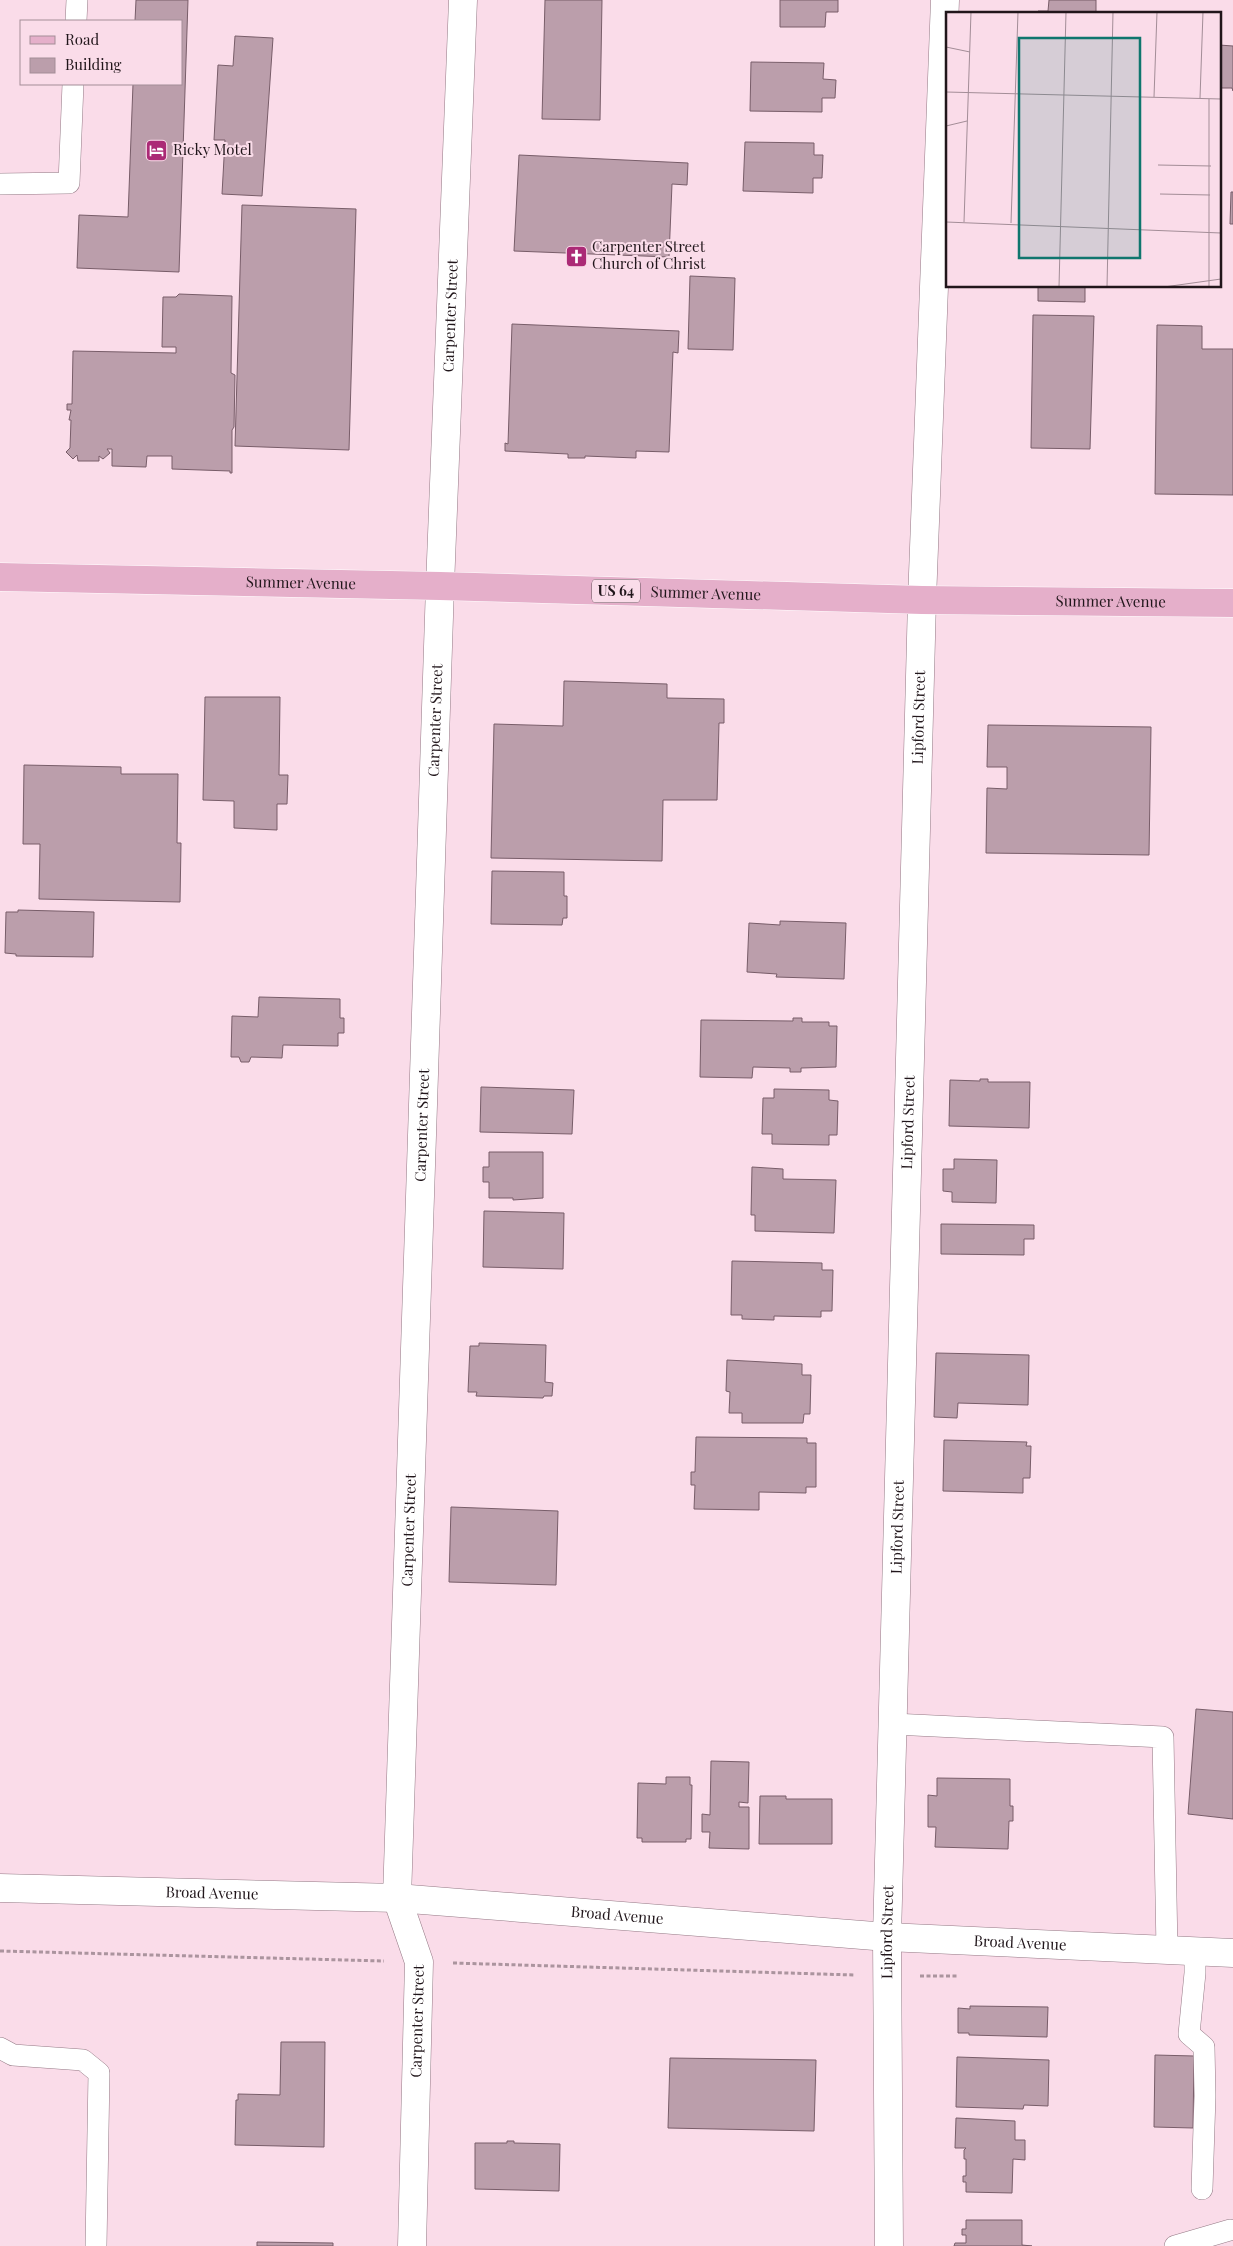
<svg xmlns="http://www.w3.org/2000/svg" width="1233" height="2246" viewBox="0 0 1233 2246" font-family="'Playfair Display',serif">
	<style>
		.building { fill: #bb9eab; stroke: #785d69 }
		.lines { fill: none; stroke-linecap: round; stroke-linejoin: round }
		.lane-casing { stroke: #947985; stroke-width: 22 }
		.street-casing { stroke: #947985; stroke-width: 29 }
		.primary-casing { stroke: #fff; stroke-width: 29 }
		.path { stroke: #ab949e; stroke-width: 3; stroke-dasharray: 4 2.5; stroke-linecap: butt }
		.lane { stroke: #fff; stroke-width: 21 }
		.street { stroke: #fff; stroke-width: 28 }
		.primary { stroke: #e5afca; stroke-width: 28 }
		.labels { text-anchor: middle; stroke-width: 4; stroke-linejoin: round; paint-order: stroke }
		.shield { fill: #fadce9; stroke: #625159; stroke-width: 1 }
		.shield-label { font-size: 14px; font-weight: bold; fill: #21161b }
		.poi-label { font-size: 15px; fill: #21161b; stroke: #fadce9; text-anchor: start }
		.street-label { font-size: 15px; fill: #21161b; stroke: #fadce9 }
		.inset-road { fill: none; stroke: #a38d97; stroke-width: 1 }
		.view { fill: #0f766e; fill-opacity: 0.15; stroke: #0f766e; stroke-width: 2.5 }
		.inset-edge { fill: none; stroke: #21161b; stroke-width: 2.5 }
	</style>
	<rect width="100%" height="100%" fill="#fadce9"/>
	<!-- building -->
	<g class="building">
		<polygon points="136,0 188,0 179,272 77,268 79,215 128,217 133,84 181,84 181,21 135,21"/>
		<polygon points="545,0 602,0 600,120 542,119"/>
		<polygon points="780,0 838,0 838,12 826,12 825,27 780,27"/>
		<polygon points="1049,0 1096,0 1096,14 1038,14 1038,11 1048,11"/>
		<polygon points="235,36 273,38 262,196 222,194 225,140 214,140 218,65 233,66"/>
		<polygon points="1219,45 1233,46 1233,91 1232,88 1219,88"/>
		<polygon points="751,62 824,63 823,79 836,80 835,98 822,98 822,112 750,111"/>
		<polygon points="745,142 814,143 814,155 823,155 822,178 813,178 813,193 743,191"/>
		<polygon points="519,155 688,163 687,185 672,184 669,257 514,251"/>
		<polygon points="1231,192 1233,192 1233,224 1230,224"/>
		<polygon points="242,205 356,209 349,450 235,446"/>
		<polygon points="690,276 735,278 733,350 688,349"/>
		<polygon points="1027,286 1085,286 1085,302 1038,301 1038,287"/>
		<polygon points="179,294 232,296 231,373 235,375 234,427 232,430 232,473 230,473 230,471 172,469 172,456 147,456 146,467 112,466 112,449 107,449 110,453 103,459 99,456 99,461 78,461 77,455 73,459 66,452 70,448 71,420 69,420 71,410 67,410 67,404 72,404 73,351 176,353 176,347 162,347 163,297 176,297"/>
		<polygon points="1033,315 1094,316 1090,449 1031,448"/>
		<polygon points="512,324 679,331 678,353 673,352 669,452 636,451 636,458 585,456 585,458 568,458 568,454 505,451 505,443 508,444"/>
		<polygon points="1157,325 1202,326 1202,349 1233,349 1233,495 1155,494"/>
		<polygon points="564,681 667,684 667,698 724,699 724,723 719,723 717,800 663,800 662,861 491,858 494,724 563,726"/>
		<polygon points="205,697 280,697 279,775 288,775 287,804 277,804 277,830 234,828 234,801 203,800"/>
		<polygon points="988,725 1151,727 1149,855 986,853 987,788 1007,789 1007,767 987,767"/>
		<polygon points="24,765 121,767 121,774 178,774 177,843 181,843 180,902 39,899 40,844 23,844"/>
		<polygon points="492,871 564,872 564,896 567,896 567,918 563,918 562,925 491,924"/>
		<polygon points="18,910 94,912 93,957 16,956 16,954 5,953 6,912 18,912"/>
		<polygon points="780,921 846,923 844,979 776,977 777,974 747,972 749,923 780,925"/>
		<polygon points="259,997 340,999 340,1018 344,1018 344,1033 338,1033 338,1046 283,1045 282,1058 251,1057 249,1062 241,1062 239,1057 231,1057 232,1016 258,1017"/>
		<polygon points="793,1018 802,1018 802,1022 829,1022 829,1026 837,1026 836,1067 801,1068 801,1072 790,1072 790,1068 753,1067 752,1078 700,1077 701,1020 793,1021"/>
		<polygon points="980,1079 988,1079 988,1082 1030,1082 1029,1128 949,1126 950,1080 980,1081"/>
		<polygon points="481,1087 574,1090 572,1134 480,1132"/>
		<polygon points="774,1089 829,1090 829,1100 838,1101 837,1135 829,1135 829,1145 772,1144 772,1134 762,1134 763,1098 774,1098"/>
		<polygon points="489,1152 543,1152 543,1198 513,1200 513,1198 489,1198 489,1182 483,1182 483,1167 489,1167"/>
		<polygon points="954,1159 997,1160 996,1203 952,1202 952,1192 943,1191 943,1169 954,1169"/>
		<polygon points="752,1167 783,1169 783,1179 836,1180 834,1233 755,1231 755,1215 751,1215"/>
		<polygon points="484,1211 564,1213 563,1269 483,1267"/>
		<polygon points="941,1224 1034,1225 1034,1239 1024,1239 1024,1255 941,1254"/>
		<polygon points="732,1261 822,1263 822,1270 833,1270 832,1311 821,1311 821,1317 774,1316 774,1320 742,1319 742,1315 731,1315"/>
		<polygon points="479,1343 546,1345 545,1382 553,1383 552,1396 544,1396 543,1398 476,1396 477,1392 468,1392 470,1346 479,1346"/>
		<polygon points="936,1353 1029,1355 1028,1405 958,1403 957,1418 934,1417"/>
		<polygon points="727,1360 802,1364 802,1375 811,1375 810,1414 804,1414 803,1423 742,1423 742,1413 729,1413 730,1392 726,1391"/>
		<polygon points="696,1437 807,1438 807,1443 816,1443 816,1487 806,1487 806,1493 759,1492 759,1510 694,1509 695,1485 691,1485 691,1472 695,1472"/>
		<polygon points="944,1440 1027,1442 1026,1446 1031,1446 1030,1478 1023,1478 1023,1493 943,1491"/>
		<polygon points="451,1507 558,1511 556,1585 449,1582"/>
		<polygon points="1196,1709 1233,1712 1233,1819 1188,1814"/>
		<polygon points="711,1761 749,1762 748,1803 739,1802 739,1807 749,1807 749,1849 709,1848 710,1832 702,1832 702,1814 710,1815"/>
		<polygon points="666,1777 690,1777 690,1785 692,1785 691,1839 686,1839 686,1842 642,1842 642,1838 637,1838 638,1783 666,1784"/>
		<polygon points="937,1778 1010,1779 1010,1806 1013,1806 1013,1821 1009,1821 1008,1849 935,1847 936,1827 928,1827 928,1795 937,1796"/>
		<polygon points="760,1796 786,1796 786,1799 832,1799 832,1844 759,1844"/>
		<polygon points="970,2006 1048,2007 1047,2037 969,2035 969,2033 958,2033 958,2008 970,2009"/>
		<polygon points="281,2042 325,2042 324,2147 235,2145 236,2100 238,2100 238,2094 280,2095"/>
		<polygon points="1155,2055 1194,2056 1193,2128 1154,2127"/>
		<polygon points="957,2057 1049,2060 1048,2106 1024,2105 1023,2109 956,2107"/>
		<polygon points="670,2058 816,2060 814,2131 668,2128"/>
		<polygon points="956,2118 1015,2121 1015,2140 1025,2140 1025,2160 1013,2159 1012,2193 966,2192 966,2182 963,2182 963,2176 966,2176 966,2159 964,2159 964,2150 966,2148 955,2148"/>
		<polygon points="507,2141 514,2141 514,2143 560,2144 559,2191 475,2189 475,2143 507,2143"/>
		<polygon points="966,2220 1022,2220 1022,2245 1032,2246 954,2246 955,2243 966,2243 966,2235 962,2235 962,2229 966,2229"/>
		<polygon points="257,2242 333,2243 333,2246 257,2246"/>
	</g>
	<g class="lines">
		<defs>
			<g id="lane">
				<polyline points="76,21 77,0"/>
				<polyline points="0,184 69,183 73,84"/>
				<polyline points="893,1724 1163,1737 1167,1950"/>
				<polyline points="1195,1952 1195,1973 1189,2034 1204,2047 1205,2096 1202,2189"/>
				<polyline points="0,2048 13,2055 83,2060 99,2073 96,2246"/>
				<polyline points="1175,2246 1230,2230"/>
			</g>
			<g id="street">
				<path id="s1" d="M0,1888L397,1898L887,1937L1233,1953"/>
				<path id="s2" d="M412,2246L419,1962L397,1898L440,586L463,0"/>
				<path id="s3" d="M889,2246L887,1937L922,600L945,0"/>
			</g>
			<g id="primary">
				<path id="s4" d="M0,577L440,586L922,600L1233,603"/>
			</g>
		</defs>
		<!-- lane casing -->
		<use href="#lane" class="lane-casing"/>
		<!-- street casing -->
		<use href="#street" class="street-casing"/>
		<!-- primary casing -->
		<use href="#primary" class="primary-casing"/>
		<!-- path -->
		<g class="path">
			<polyline points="0,1951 384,1961"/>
			<polyline points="453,1963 854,1975"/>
			<polyline points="920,1976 957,1976"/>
		</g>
		<!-- lane -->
		<use href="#lane" class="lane"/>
		<!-- street -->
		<use href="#street" class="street"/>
		<!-- primary -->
		<use href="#primary" class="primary"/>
	</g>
	<!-- icons -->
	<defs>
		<symbol id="hotel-square" viewBox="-11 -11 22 22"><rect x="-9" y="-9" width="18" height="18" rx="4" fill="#ab2a76" stroke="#fadce9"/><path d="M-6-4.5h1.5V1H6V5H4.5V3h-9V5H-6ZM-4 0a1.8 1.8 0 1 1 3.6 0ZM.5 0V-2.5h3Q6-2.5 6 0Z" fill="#fff"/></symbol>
		<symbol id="church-square" viewBox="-11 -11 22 22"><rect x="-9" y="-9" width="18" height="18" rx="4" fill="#ab2a76" stroke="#fadce9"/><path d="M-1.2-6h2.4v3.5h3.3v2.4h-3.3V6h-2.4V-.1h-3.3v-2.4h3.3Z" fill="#fff"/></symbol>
	</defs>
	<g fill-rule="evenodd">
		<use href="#hotel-square" x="144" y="138" width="25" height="25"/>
		<use href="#church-square" x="564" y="244" width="25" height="25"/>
	</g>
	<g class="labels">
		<!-- shield labels -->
		<rect class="shield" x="592" y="579.5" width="48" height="23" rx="4"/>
		<g class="shield-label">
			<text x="616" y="596">US 64</text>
		</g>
		<!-- poi labels -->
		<g class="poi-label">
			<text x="173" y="155">Ricky Motel</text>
			<text x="592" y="252">Carpenter Street<tspan x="592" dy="17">Church of Christ</tspan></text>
		</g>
		<!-- street labels -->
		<g class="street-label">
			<text dy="5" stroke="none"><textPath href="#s2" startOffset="1935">Carpenter Street</textPath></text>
			<text dy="5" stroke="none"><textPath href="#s4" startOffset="301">Summer Avenue</textPath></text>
			<text dy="5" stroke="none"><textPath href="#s4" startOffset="706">Summer Avenue</textPath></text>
			<text dy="5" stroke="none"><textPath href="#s4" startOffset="1111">Summer Avenue</textPath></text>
			<text dy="5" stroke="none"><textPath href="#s3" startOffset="1529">Lipford Street</textPath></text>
			<text dy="5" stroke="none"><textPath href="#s2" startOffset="1530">Carpenter Street</textPath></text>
			<text dy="5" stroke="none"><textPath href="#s3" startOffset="1124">Lipford Street</textPath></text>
			<text dy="5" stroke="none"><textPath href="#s2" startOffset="1125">Carpenter Street</textPath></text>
			<text dy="5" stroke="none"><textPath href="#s3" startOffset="719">Lipford Street</textPath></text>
			<text dy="5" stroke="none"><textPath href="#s2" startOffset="720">Carpenter Street</textPath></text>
			<text dy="5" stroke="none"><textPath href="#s1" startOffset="212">Broad Avenue</textPath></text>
			<text dy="5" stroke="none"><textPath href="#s1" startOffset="618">Broad Avenue</textPath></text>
			<text dy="5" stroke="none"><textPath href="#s3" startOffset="314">Lipford Street</textPath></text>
			<text dy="5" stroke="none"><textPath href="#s1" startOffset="1022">Broad Avenue</textPath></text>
			<text dy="5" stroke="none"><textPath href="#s2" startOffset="225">Carpenter Street</textPath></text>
		</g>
	</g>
	<!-- overview -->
	<g transform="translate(946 12)">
		<rect width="275" height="275" fill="#fadce9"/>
		<path class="inset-road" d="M0,35L24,40M0,80L275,87M208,85L211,0M254,86L257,0M263,87V275M0,114L21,109M212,153L265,154M214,182L264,183M0,210L275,221M18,210L25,0M65,211L72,0M113,275L120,0M161,275L167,0M218,275L275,267"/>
		<path class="view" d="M73,26H194V246H73Z"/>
		<rect width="275" height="275" class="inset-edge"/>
	</g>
	<!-- legend -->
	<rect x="20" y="20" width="162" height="65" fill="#fadce9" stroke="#a38d97"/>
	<rect x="30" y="36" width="25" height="8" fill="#e5afca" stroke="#a38d97"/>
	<text x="65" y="45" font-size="15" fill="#21161b">Road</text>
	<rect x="30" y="58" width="25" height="15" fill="#bb9eab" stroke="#a38d97"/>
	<text x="65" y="70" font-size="15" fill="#21161b">Building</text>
</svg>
